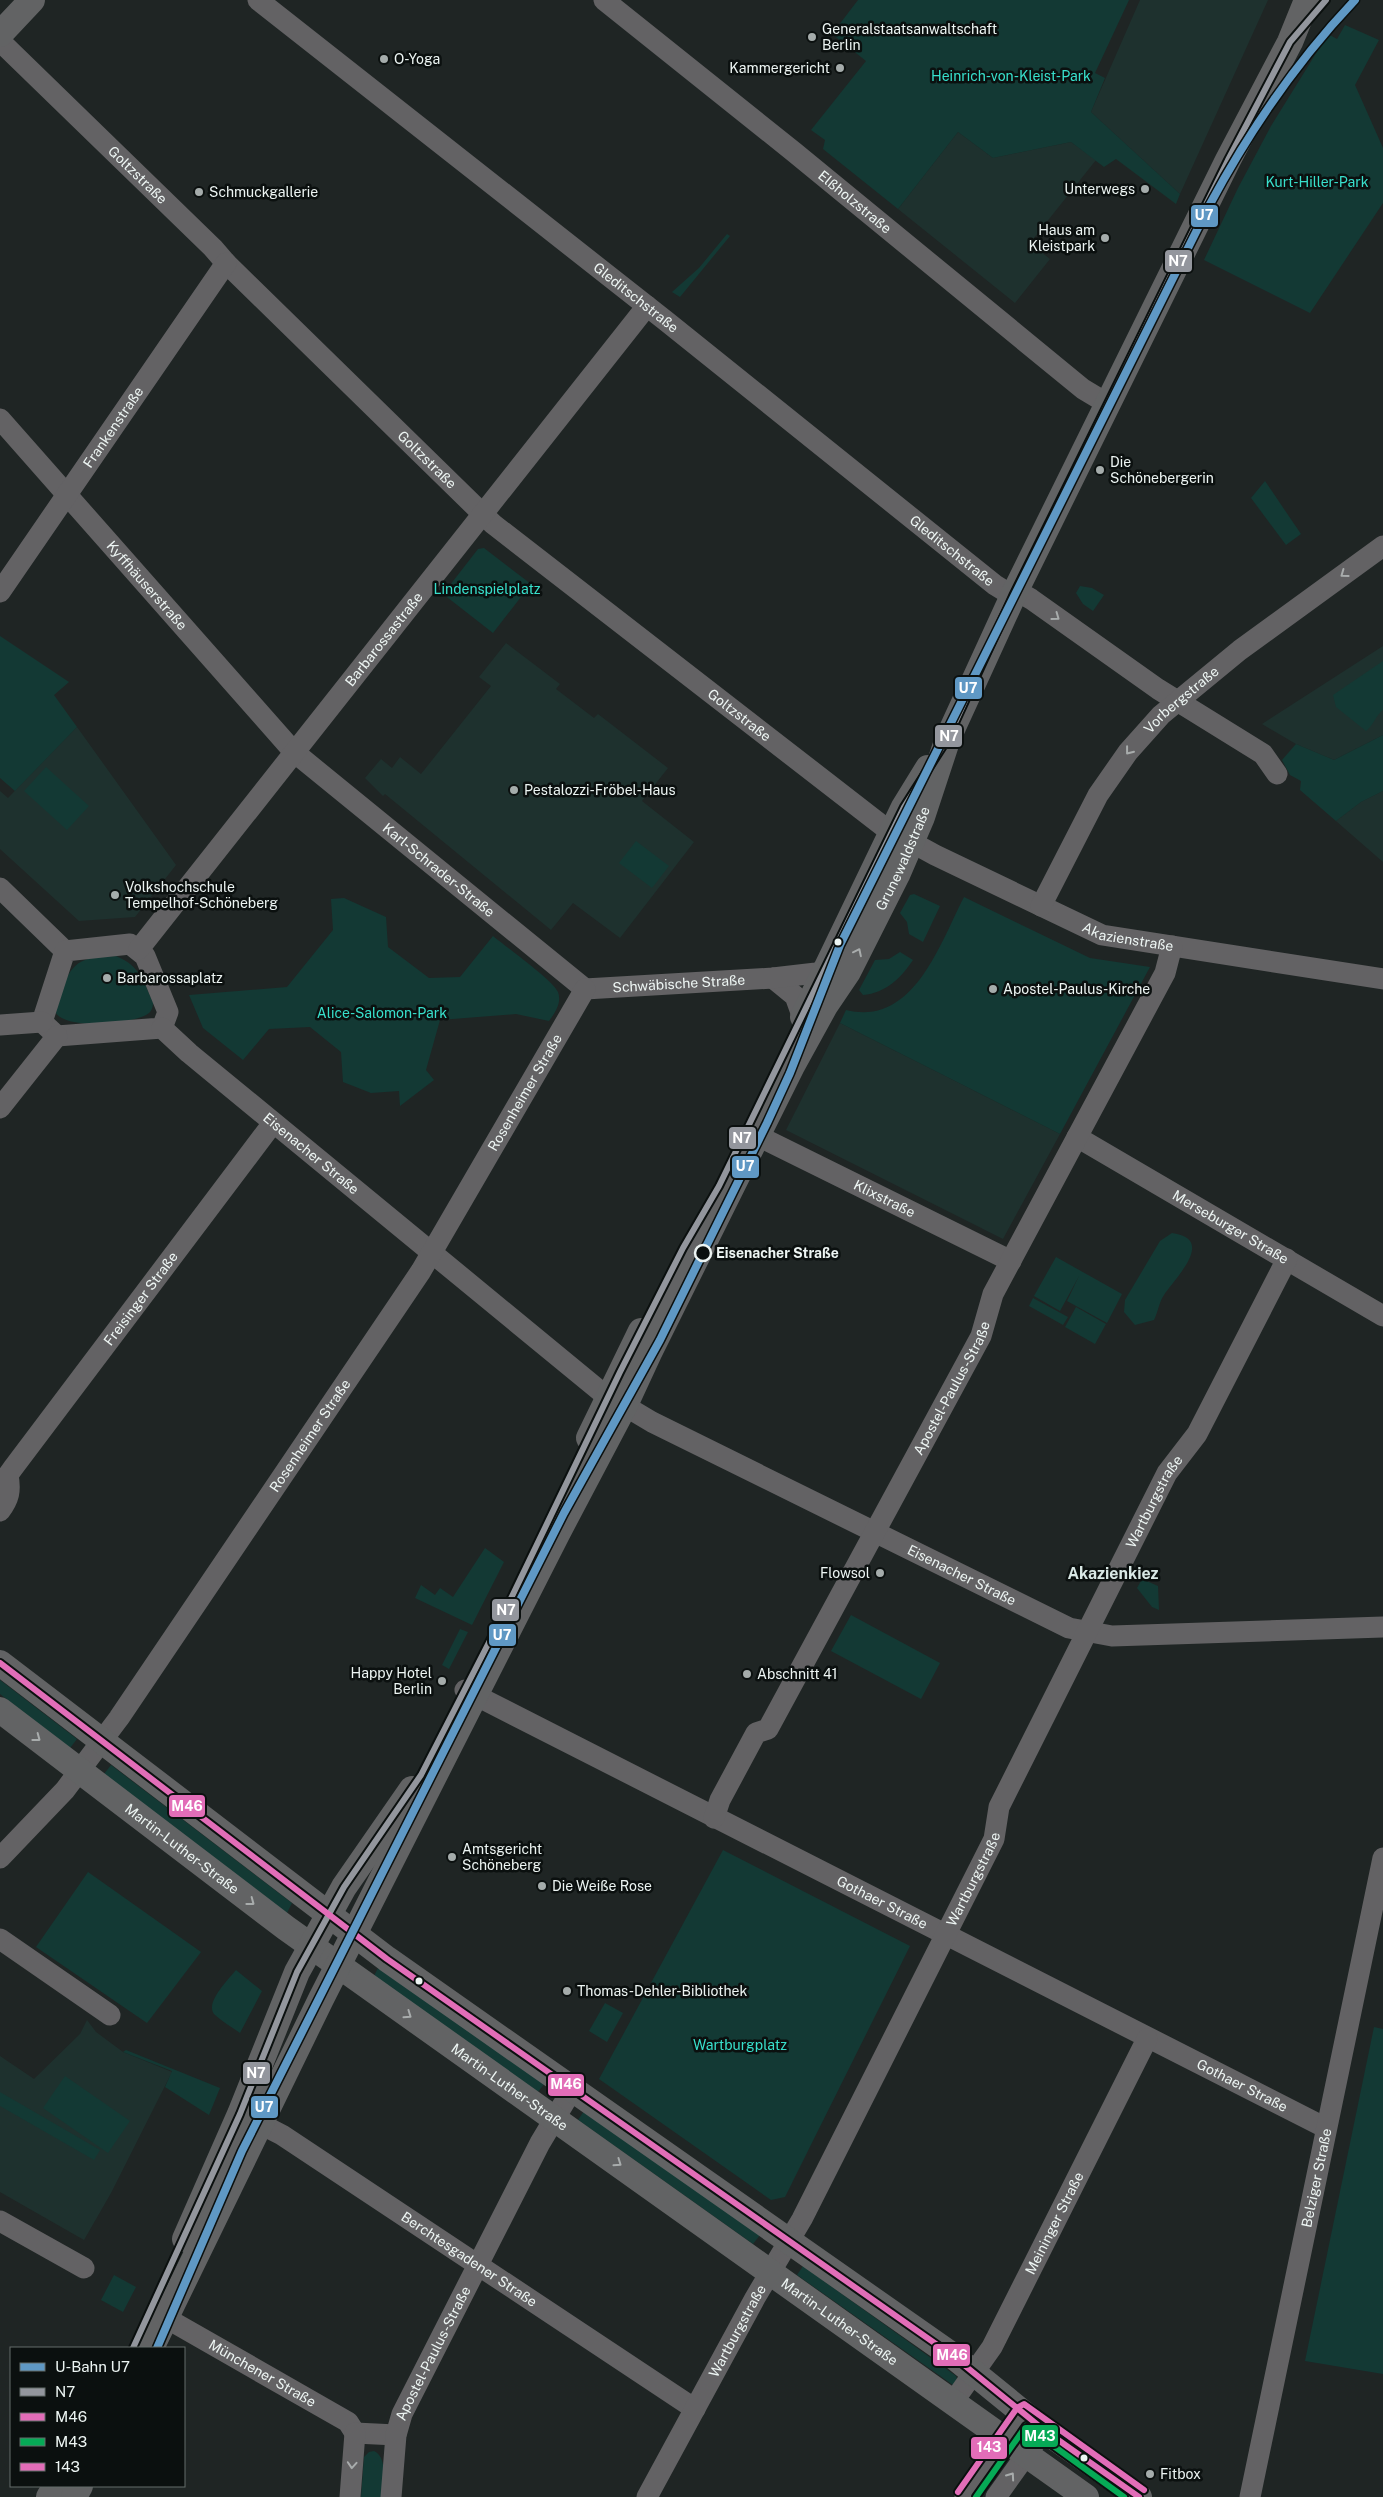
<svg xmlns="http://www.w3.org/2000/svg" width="1383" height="2497" viewBox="0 0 1383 2497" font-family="'Public Sans',sans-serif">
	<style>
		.built { fill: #1e312e }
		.green { fill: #133934 }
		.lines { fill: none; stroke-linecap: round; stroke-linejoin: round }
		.minor { stroke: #636264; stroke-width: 21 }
		.major { stroke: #626364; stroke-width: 26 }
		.bus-1-casing { stroke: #0b100f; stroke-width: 10 }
		.bus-2-casing { stroke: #0b100f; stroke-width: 10 }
		.bus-3-casing { stroke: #0b100f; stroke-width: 10 }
		.bus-4-casing { stroke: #0b100f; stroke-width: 10 }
		.bus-1 { stroke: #93969d; stroke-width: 6 }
		.bus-2 { stroke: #e26db8; stroke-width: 6 }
		.bus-3 { stroke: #06aa56; stroke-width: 6 }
		.bus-4 { stroke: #e26db8; stroke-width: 6 }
		.metro-1-casing { stroke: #0b100f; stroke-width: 11 }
		.metro-1 { stroke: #5f98c4; stroke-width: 8 }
		.oneway { stroke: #a8acac }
		.poi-dot { fill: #a5acab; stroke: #0b100f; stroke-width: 2 }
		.bus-dot { fill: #edf5f3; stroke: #0b100f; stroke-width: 2 }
		.stop-dot { fill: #0b100f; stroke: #edf5f3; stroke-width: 2.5 }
		.labels { text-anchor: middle; stroke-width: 5; stroke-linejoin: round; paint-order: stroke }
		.poi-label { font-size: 14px; fill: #edf5f3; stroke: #0b100f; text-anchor: start }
		.park-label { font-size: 14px; fill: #38e0cc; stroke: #0b100f }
		.street-label { font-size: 14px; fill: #edf5f3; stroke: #0b100f }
		.stop-label { font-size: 14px; font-weight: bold; fill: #edf5f3; stroke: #0b100f; text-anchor: start }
		.quarter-label { font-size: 16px; font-weight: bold; fill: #d9e8e5; stroke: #0b100f }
		.line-badge { stroke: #0b100f; stroke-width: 2 }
		.badge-label { font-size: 14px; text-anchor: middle; font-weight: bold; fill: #fff }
	</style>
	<rect width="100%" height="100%" fill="#1f2524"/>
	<!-- built -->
	<g class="built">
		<polygon points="1140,0 1268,0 1180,194 1091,112"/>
		<polygon points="958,132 993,158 1071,142 1096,160 1030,243 1050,259 1015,303 898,209"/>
		<polygon points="506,643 560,684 556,689 594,718 598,714 668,768 642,801 694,842 620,938 573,903 551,930 385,794 383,796 365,778 381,759 392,768 400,757 421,774 491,686 479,677"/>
		<polygon points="1383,646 1383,735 1334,760 1296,744 1262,724"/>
		<polygon points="77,727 176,865 135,917 79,921 0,849 0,791 8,798"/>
		<polygon points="1383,791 1383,862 1336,821 1361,802"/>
		<polygon points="840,1023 1060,1134 1003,1239 786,1130"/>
		<polygon points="87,2020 96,2032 123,2052 172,2072 111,2193 84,2240 0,2192 0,2056 34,2079 80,2034"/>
	</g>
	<!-- green -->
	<g class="green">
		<polygon points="858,0 1129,0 1095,73 1105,78 1091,112 1180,194 1176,204 1116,159 1104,167 1071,142 993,158 958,132 898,209 823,149 825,140 811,130 866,61 832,34"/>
		<polygon points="1345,25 1379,40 1355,85 1383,148 1383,203 1310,313 1204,260 1238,188 1271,126 1328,34 1337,39"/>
		<polygon points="727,234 730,236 680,297 672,292 699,268"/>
		<polygon points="1265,481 1301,534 1286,545 1251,498"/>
		<polygon points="484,548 531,584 493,633 443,594 478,549"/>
		<polygon points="1080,586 1092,588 1104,595 1093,611 1083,604 1076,593"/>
		<polygon points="0,636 69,682 54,695 77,727 15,791 0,778"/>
		<path d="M1383,661V710C1375,716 1374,725 1366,731L1336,707L1333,695Z"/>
		<polygon points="1383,735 1383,791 1361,802 1336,821 1300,790 1301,781 1290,775 1282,760 1296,744 1334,760"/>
		<polygon points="46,767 89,806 67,830 24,791"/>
		<polygon points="636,841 669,866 652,888 619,863"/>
		<polygon points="914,894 940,906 923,942 909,934 907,922 900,913 910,895"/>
		<path d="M964,897L1090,958L1150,967L1060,1134L840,1023L846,1010C914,1027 940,943 964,897Z"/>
		<path d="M344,898L386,917L388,947L429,978L460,977L493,936C505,946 554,981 558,992C562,1003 555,1013 549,1021L516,1014L440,1020L426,1070L434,1080L400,1106L399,1091L371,1093L343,1082L341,1052L310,1027L269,1029L243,1060L203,1028L189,995L287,987L333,930L331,899Z"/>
		<path d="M900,952L913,960C901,978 886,993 863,995L859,990L875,960L889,959Z"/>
		<path d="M116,956C140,966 143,980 153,1002C153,1007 152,1012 146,1015C130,1024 67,1030 56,1013C59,996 66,966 85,960C94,956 107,957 116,956Z"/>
		<path d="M1172,1233C1217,1239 1174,1279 1164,1295C1159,1302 1158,1312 1154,1320L1135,1325L1124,1312L1125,1300L1160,1241Z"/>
		<polygon points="1056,1257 1122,1294 1107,1323 1067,1301 1079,1276 1060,1311 1034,1296"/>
		<polygon points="1033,1298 1068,1317 1063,1325 1029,1306"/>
		<polygon points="1076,1307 1106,1324 1095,1344 1065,1327"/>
		<polygon points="485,1548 504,1562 472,1625 415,1598 421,1585 435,1595 440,1588 453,1597"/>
		<polygon points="1142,1579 1158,1586 1159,1610 1152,1607 1137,1588"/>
		<polygon points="851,1615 940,1663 921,1699 831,1651"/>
		<polygon points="460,1629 468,1632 449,1669 442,1665"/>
		<polygon points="0,1680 77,1739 70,1748 0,1694"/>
		<polygon points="111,1765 292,1903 287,1913 104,1774"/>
		<polygon points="723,1850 910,1946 785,2197 771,2200 599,2079"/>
		<polygon points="88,1872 201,1952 147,2023 36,1947"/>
		<polygon points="378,1968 545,2083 538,2092 374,1976"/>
		<path d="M236,1970L262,1991L240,2033C232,2027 221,2021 214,2014C205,2002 229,1979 236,1970Z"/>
		<polygon points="605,2003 623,2013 607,2042 589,2031"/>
		<polygon points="1374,2027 1383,2029 1383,2374 1305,2361"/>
		<polygon points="126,2050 220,2088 209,2115 165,2087 172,2071 123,2052"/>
		<polygon points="65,2076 130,2121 108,2153 43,2108"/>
		<polygon points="0,2092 100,2150 94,2160 0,2106"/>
		<polygon points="584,2111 760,2235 753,2244 578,2120"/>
		<polygon points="803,2266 956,2376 957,2379 953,2385 797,2275"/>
		<polygon points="114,2275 136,2287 123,2312 101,2300"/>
		<path d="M374,2451C389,2458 382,2483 381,2497H361L364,2457L369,2452Z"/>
	</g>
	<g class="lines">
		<!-- minor -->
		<g class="minor">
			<path id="s1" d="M258,0L666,321L995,585L1013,596"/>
			<path id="s2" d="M604,0L794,152L1083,389L1108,404"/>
			<path id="s3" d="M0,41L213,248L226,263L493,524L884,827L935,855L1102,935L1383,979"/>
			<path id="s4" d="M0,419L294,752L585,989"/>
			<polyline points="1015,590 1031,599 1158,689 1263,754 1277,774"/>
			<path id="s5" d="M0,592L226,263"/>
			<polyline points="0,888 65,951"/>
			<path id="s6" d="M1041,906L1098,795L1128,752L1161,715L1240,650L1383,546"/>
			<polygon points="130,944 145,956 168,1012 162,1028 57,1036 42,1022 65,951"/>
			<path id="s7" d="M139,949L647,306"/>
			<polyline points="773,978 795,996 803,1018"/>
			<path id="s8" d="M585,989L773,978L816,973L826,970"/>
			<polyline points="0,1025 42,1022"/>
			<path id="s9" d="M162,1028L189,1053L600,1391L652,1422L1069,1628L1112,1636L1383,1627"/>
			<polyline points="0,1108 57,1036"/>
			<path id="s10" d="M758,1136L1011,1261"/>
			<path id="s11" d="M1077,1137L1383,1316"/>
			<path id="s12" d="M0,1511C9,1499 11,1491 8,1475L13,1468L273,1123"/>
			<path id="s13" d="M465,1690L1326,2128"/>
			<path id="s14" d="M714,1818L720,1800L756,1733L768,1729L981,1336L993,1294L1165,973L1172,946"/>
			<path id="s15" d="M0,1858L65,1790L119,1718L421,1271L585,989"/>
			<polyline points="0,1939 110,2015"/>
			<path id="s16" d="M247,2117L282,2135L695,2409"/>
			<polyline points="0,2221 84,2268"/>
			<path id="s17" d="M166,2318L348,2422L355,2433"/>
			<path id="s18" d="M953,2402L992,2347L1147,2039"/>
			<polyline points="355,2433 396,2435"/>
			<polyline points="350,2497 355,2433"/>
			<path id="s19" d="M391,2497L396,2435L402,2414L540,2143L573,2088"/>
			<path id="s20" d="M647,2497L755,2298L802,2219L994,1839L999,1807L1167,1473L1197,1434L1287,1259"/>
			<polyline points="965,2497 1024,2413"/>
			<polyline points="996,2497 1044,2430"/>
			<path id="s21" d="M1250,2497L1383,1858"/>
		</g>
		<!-- major -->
		<g class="major">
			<polyline points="0,34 32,0"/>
			<polyline points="803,1017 904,807 928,768"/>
			<polyline points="589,1438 641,1331"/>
			<polyline points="0,1663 387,1959 953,2356 1044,2430 1139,2497"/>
			<path id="s22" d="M0,1710L286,1928L1086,2497"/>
			<polyline points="185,2239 240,2114 297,1972 344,1887 412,1789"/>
			<path id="s23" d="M151,2348L321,1999L557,1534L624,1407L649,1353L792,1066L825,1006L848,972L897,875L922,817L948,738L1013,596L1228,160L1290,42L1307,0"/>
			<polyline points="49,2497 56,2486"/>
			<polyline points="74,2497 80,2486"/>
		</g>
		<defs>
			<polyline id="bus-1" points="133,2348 240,2114 297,1972 344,1887 421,1775 503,1615 620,1372 683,1248 719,1186 904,807 948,738 1013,596 1228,160 1290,42 1326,0"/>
			<polyline id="bus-2" points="0,1663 387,1959 953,2356 1044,2430 1139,2497"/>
			<polyline id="bus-3" points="976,2497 1026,2426 1124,2497"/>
			<polyline id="bus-4" points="958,2492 1017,2408 1024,2404 1144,2490"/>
		</defs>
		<!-- bus-1 casing -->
		<use href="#bus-1" class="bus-1-casing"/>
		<!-- bus-2 casing -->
		<use href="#bus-2" class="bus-2-casing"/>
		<!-- bus-3 casing -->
		<use href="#bus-3" class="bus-3-casing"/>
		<!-- bus-4 casing -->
		<use href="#bus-4" class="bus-4-casing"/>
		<!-- bus-1 -->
		<use href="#bus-1" class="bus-1"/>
		<!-- bus-2 -->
		<use href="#bus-2" class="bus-2"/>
		<!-- bus-3 -->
		<use href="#bus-3" class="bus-3"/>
		<!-- bus-4 -->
		<use href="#bus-4" class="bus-4"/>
		<defs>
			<path id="metro-1" d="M157,2348L242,2151L564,1513L660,1340L767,1123L790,1073L840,945L1209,206C1249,131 1296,62 1355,0"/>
		</defs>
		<!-- metro-1 casing -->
		<use href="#metro-1" class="metro-1-casing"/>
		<!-- metro-1 -->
		<use href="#metro-1" class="metro-1"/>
	</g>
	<!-- one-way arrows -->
	<defs><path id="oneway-chevron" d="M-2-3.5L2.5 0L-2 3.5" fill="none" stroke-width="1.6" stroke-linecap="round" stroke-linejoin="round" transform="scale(1.25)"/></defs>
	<g class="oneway">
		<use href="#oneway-chevron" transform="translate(1344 574) rotate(144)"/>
		<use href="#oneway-chevron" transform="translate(1056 617) rotate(36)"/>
		<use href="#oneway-chevron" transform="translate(1129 751) rotate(128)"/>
		<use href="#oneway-chevron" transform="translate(858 952) rotate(-64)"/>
		<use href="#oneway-chevron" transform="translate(37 1738) rotate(37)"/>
		<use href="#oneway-chevron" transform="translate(251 1902) rotate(37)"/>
		<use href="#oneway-chevron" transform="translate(408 2015) rotate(35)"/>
		<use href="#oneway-chevron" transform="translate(618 2163) rotate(35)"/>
		<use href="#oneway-chevron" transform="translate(352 2465) rotate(94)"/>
		<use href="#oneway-chevron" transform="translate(1011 2476) rotate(-55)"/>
	</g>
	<!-- markers -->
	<g class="poi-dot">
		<circle cx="812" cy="37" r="5"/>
		<circle cx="384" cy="59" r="5"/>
		<circle cx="840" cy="68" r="5"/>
		<circle cx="1145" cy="189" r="5"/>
		<circle cx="199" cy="192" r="5"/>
		<circle cx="1105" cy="238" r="5"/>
		<circle cx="1100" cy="470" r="5"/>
		<circle cx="514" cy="790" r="5"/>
		<circle cx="115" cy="895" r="5"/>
		<circle cx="107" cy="978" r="5"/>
		<circle cx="993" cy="989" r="5"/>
		<circle cx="880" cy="1573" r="5"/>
		<circle cx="747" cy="1674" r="5"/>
		<circle cx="442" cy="1681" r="5"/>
		<circle cx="452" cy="1857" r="5"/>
		<circle cx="542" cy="1886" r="5"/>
		<circle cx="567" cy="1991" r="5"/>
		<circle cx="1150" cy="2474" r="5"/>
	</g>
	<g class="bus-dot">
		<circle cx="838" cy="942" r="4.5"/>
		<circle cx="419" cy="1981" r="4.5"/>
		<circle cx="1084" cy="2458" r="4.5"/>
	</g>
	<circle class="stop-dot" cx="703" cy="1253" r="8"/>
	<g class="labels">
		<!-- poi labels -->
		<g class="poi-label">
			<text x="822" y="34">Generalstaatsanwaltschaft<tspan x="822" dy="16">Berlin</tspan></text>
			<text x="394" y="64">O-Yoga</text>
			<text x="830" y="73" text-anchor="end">Kammergericht</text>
			<text x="1135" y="194" text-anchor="end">Unterwegs</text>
			<text x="209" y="197">Schmuckgallerie</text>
			<text x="1095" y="235" text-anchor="end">Haus am<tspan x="1095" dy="16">Kleistpark</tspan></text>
			<text x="1110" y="467">Die<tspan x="1110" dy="16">Schönebergerin</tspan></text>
			<text x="524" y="795">Pestalozzi-Fröbel-Haus</text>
			<text x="125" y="892">Volkshochschule<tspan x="125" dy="16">Tempelhof-Schöneberg</tspan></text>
			<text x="117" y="983">Barbarossaplatz</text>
			<text x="1003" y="994">Apostel-Paulus-Kirche</text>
			<text x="870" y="1578" text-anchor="end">Flowsol</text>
			<text x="432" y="1678" text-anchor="end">Happy Hotel<tspan x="432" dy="16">Berlin</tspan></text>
			<text x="757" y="1679">Abschnitt 41</text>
			<text x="462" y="1854">Amtsgericht<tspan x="462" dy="16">Schöneberg</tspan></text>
			<text x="552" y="1891">Die Weiße Rose</text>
			<text x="577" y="1996">Thomas-Dehler-Bibliothek</text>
			<text x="1160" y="2479">Fitbox</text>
		</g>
		<!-- park labels -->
		<g class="park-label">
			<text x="1011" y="81">Heinrich-von-Kleist-Park</text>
			<text x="1317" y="187">Kurt-Hiller-Park</text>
			<text x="487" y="594">Lindenspielplatz</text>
			<text x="382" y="1018">Alice-Salomon-Park</text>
			<text x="740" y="2050">Wartburgplatz</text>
		</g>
		<!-- street labels -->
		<g class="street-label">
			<text dy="5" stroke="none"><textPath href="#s3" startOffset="192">Goltzstraße</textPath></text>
			<text dy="5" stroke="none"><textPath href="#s2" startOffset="322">Elßholzstraße</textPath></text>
			<text dy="5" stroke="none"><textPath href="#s1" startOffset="481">Gleditschstraße</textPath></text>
			<text dy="5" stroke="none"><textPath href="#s5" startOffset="200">Frankenstraße</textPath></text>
			<text dy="5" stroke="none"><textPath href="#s3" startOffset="598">Goltzstraße</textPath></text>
			<text dy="5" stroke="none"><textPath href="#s1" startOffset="886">Gleditschstraße</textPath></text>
			<text dy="5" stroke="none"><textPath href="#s4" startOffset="222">Kyffhäuserstraße</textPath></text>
			<text dy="5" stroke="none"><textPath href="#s7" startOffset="395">Barbarossastraße</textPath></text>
			<text dy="5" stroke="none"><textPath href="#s6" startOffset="252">Vorbergstraße</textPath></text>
			<text dy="5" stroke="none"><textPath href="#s3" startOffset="1002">Goltzstraße</textPath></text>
			<text dy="5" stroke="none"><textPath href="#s23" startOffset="1669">Grunewaldstraße</textPath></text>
			<text dy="5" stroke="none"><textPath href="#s4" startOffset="631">Karl-Schrader-Straße</textPath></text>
			<text dy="5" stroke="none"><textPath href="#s3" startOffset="1454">Akazienstraße</textPath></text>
			<text dy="5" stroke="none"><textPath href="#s8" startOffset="94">Schwäbische Straße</textPath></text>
			<text dy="5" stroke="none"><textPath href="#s15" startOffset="930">Rosenheimer Straße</textPath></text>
			<text dy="5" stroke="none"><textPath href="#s9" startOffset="195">Eisenacher Straße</textPath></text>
			<text dy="5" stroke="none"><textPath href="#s10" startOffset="141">Klixstraße</textPath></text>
			<text dy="5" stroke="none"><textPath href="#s11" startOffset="178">Merseburger Straße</textPath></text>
			<text dy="5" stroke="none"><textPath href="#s12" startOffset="259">Freisinger Straße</textPath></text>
			<text dy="5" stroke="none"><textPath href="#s14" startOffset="495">Apostel-Paulus-Straße</textPath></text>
			<text dy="5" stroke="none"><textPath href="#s15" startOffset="525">Rosenheimer Straße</textPath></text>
			<text dy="5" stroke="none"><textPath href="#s20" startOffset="1119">Wartburgstraße</textPath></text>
			<text dy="5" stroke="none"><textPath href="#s9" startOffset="975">Eisenacher Straße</textPath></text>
			<text dy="5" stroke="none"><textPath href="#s22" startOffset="229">Martin-Luther-Straße</textPath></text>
			<text dy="5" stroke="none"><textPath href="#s20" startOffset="699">Wartburgstraße</textPath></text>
			<text dy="5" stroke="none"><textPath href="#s13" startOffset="468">Gothaer Straße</textPath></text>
			<text dy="5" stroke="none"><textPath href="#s22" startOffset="634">Martin-Luther-Straße</textPath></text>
			<text dy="5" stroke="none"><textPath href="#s13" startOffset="872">Gothaer Straße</textPath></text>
			<text dy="5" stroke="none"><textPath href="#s21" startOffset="326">Belziger Straße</textPath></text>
			<text dy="5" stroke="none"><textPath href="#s18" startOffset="206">Meininger Straße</textPath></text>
			<text dy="5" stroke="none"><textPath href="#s16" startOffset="264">Berchtesgadener Straße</textPath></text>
			<text dy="5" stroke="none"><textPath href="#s22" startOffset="1039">Martin-Luther-Straße</textPath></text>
			<text dy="5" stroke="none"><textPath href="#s20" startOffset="189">Wartburgstraße</textPath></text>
			<text dy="5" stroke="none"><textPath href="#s19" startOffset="152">Apostel-Paulus-Straße</textPath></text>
			<text dy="5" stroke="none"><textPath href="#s17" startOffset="111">Münchener Straße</textPath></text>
		</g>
		<!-- stop labels -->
		<g class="stop-label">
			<text x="716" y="1258">Eisenacher Straße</text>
		</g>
		<!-- quarter labels -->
		<g class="quarter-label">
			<text x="1113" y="1579">Akazienkiez</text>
		</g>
	</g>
	<g class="line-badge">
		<rect x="1190" y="204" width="29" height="24" rx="5" fill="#5f98c4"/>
		<rect x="1164" y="249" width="29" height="24" rx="5" fill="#93969d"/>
		<rect x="954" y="676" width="29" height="24" rx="5" fill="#5f98c4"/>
		<rect x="934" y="724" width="29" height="24" rx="5" fill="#93969d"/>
		<rect x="728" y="1126" width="29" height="24" rx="5" fill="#93969d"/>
		<rect x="731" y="1155" width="29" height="24" rx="5" fill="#5f98c4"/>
		<rect x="491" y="1598" width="29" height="24" rx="5" fill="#93969d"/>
		<rect x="488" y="1623" width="29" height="24" rx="5" fill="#5f98c4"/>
		<rect x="168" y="1794" width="38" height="24" rx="5" fill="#e26db8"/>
		<rect x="242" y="2061" width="29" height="24" rx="5" fill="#93969d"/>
		<rect x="547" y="2073" width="38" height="24" rx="5" fill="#e26db8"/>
		<rect x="250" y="2095" width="29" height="24" rx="5" fill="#5f98c4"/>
		<rect x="932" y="2343" width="39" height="24" rx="5" fill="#e26db8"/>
		<rect x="1021" y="2424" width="38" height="24" rx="5" fill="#06aa56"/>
		<rect x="970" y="2436" width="38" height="24" rx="5" fill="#e26db8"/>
	</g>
	<g class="badge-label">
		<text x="1204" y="220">U7</text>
		<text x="1178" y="266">N7</text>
		<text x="968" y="693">U7</text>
		<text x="949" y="741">N7</text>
		<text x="742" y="1143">N7</text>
		<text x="745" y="1171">U7</text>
		<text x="506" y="1615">N7</text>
		<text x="502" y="1640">U7</text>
		<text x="187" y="1811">M46</text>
		<text x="256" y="2078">N7</text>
		<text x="566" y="2089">M46</text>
		<text x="264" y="2112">U7</text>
		<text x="952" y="2360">M46</text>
		<text x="1040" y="2441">M43</text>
		<text x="989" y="2452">143</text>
	</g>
	<!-- legend -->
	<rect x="10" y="2347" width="175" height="140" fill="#0b100f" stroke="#656c6a"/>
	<rect x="20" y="2363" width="25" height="8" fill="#5f98c4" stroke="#656c6a"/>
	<text x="55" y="2372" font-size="15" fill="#edf5f3">U-Bahn U7</text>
	<rect x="20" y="2388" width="25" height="8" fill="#93969d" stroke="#656c6a"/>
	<text x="55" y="2397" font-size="15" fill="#edf5f3">N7</text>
	<rect x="20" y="2413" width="25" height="8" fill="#e26db8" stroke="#656c6a"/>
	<text x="55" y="2422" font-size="15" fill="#edf5f3">M46</text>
	<rect x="20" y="2438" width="25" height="8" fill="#06aa56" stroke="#656c6a"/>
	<text x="55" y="2447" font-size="15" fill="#edf5f3">M43</text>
	<rect x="20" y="2463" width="25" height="8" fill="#e26db8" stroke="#656c6a"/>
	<text x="55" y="2472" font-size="15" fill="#edf5f3">143</text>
</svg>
